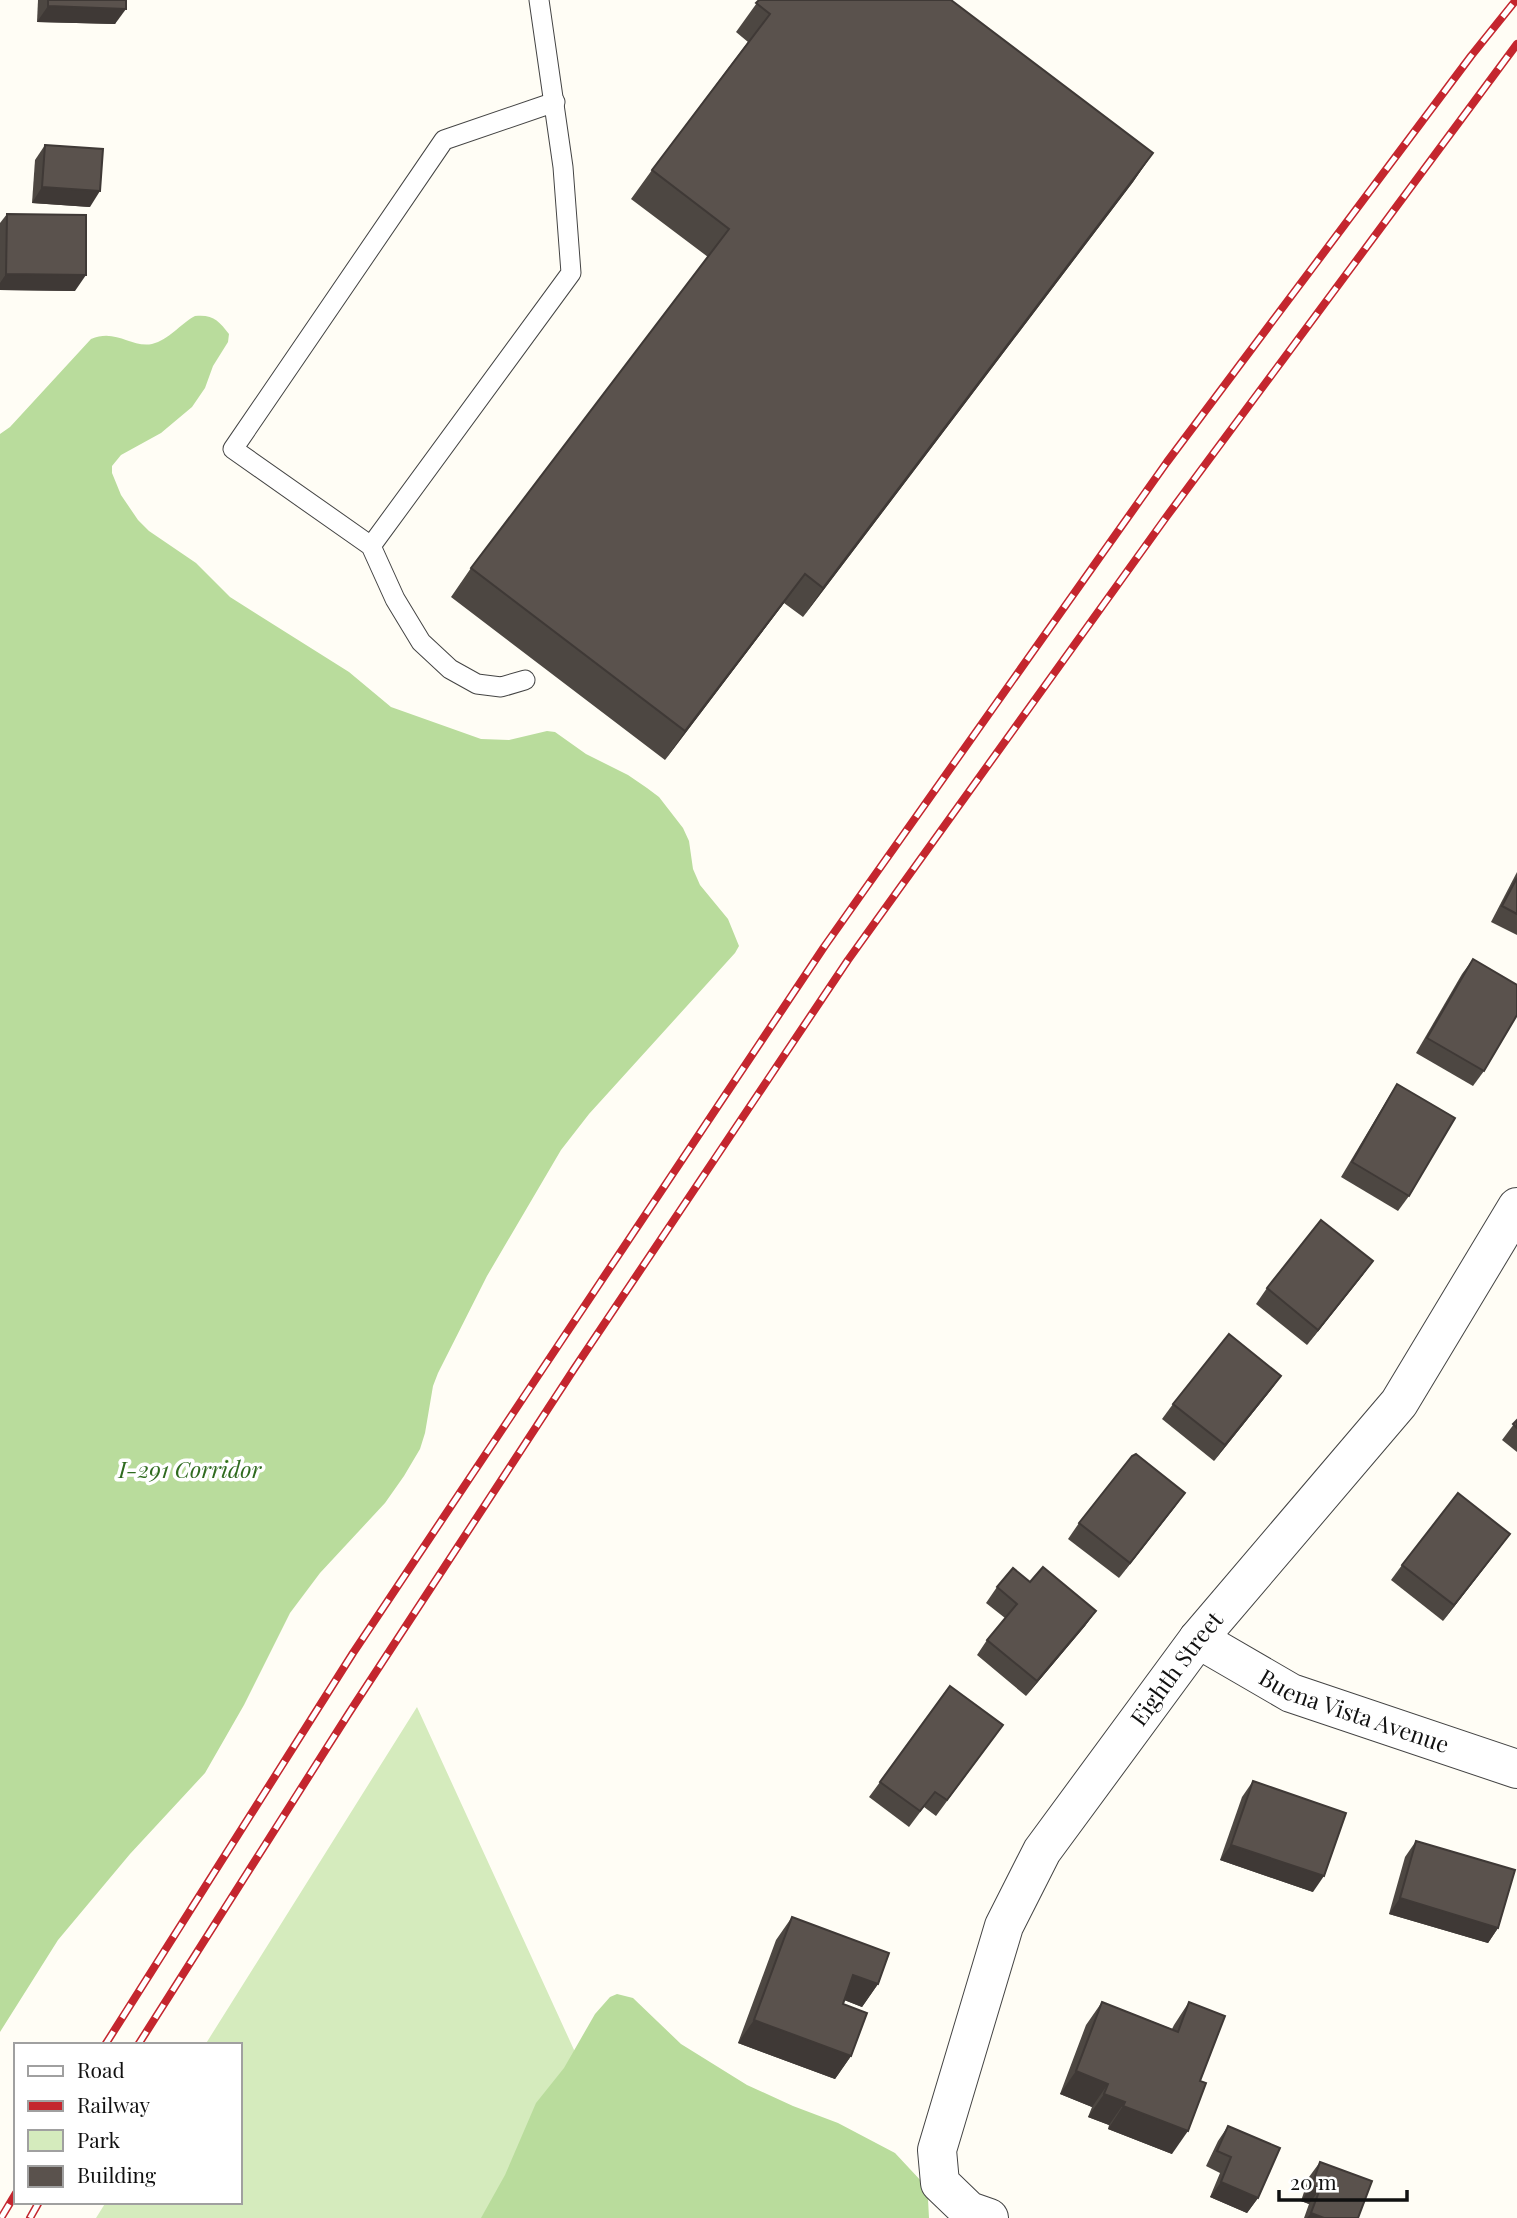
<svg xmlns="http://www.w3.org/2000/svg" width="1517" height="2218" viewBox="0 0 1517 2218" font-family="'Playfair Display',serif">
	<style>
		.green { fill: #d5ebbd }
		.forest { fill: #b9dc9c }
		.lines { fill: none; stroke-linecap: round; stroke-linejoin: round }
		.lane-casing { stroke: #444; stroke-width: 21 }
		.street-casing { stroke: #444; stroke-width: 40 }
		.lane { stroke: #fff; stroke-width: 19 }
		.street { stroke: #fff; stroke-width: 38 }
		.rail-casing { stroke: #c4262e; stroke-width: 8 }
		.rail { stroke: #fff; stroke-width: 5; stroke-dasharray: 16; stroke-linecap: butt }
		.wall { fill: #4d4742 }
		.shaded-wall { fill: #3f3936 }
		.building { fill: #5a524d; stroke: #3f3936; stroke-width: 2 }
		.labels { text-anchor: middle; stroke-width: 7; stroke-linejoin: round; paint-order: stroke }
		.park-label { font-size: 23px; font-style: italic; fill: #2f6b1f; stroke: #fff }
		.street-label { font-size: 23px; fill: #111; stroke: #fff }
	</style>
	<rect width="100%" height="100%" fill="#fffdf5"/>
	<!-- green -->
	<polygon class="green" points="417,1707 651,2218 96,2218 106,2202 240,2202 240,2045 205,2045"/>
	<!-- forest -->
	<g class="forest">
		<path d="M195,316C213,314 219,321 229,334L228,342L213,366L205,388L192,407L161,433L121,455L112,466V473L121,495L138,520L149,531L196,563L230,597L349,672L391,707L481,739L509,740L547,731L555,732L586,754L628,775L647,788L659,797L683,828L689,841L693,869L700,885L728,919L739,946L735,953L589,1114L561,1150L487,1276L438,1373L433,1386L425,1433L420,1449L404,1476L385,1503L320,1573L290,1613L244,1705L205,1773L130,1854L58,1940L0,2032V434L10,427L91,339C116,328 131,348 152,344C169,340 180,324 195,316Z"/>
		<polygon points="617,1994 633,1998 681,2044 747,2085 793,2106 838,2123 895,2153 923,2183 928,2199 929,2218 481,2218 505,2175 536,2103 564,2068 595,2014 610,1997"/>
	</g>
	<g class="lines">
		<defs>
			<g id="lane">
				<polyline points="371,546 571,273 563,167 539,0"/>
				<polyline points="525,680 501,687 477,684 450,669 421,642 395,599 371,546 233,449 444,140 555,102"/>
			</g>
			<g id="street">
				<path id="s1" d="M1198,1639L1291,1693L1517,1769"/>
				<path id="s2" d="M989,2218L969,2211L940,2183L937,2150L1004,1926L1042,1851L1198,1639L1399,1403L1517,1207"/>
			</g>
		</defs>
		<!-- lane casing -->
		<use href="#lane" class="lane-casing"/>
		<!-- street casing -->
		<use href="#street" class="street-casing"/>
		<!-- lane -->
		<use href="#lane" class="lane"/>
		<!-- street -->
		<use href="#street" class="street"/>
		<defs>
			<g id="rail">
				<polyline points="105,2045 353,1653 824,947 1167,462 1471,56 1516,0"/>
				<polyline points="138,2045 349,1713 574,1369 848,960 1167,516 1517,44"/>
				<polyline points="1,2218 16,2193"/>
				<polyline points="30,2218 39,2202"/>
			</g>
		</defs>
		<!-- rail casing -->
		<use href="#rail" class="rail-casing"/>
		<!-- rail -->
		<use href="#rail" class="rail"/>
	</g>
	<!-- wall -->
	<g class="wall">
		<polygon points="38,0 126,0 115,24 37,22"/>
		<polygon points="759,0 1153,153 1133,182 803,617 784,603 665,760 451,597 471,568 708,257 631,199 652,170 748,42 736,32"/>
		<polygon points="45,145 90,207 32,203 35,160"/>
		<polygon points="7,214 75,291 0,290 0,223"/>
		<polygon points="1517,872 1517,935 1491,922"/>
		<polygon points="1473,959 1484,1071 1473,1086 1416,1053 1462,974"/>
		<polygon points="1397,1084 1409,1196 1398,1211 1341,1177 1387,1100"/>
		<polygon points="1373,1261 1362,1276 1307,1345 1256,1304 1267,1288"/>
		<polygon points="1281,1376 1270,1391 1214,1461 1162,1419 1173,1404"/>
		<polygon points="1517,1420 1517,1452 1502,1440"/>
		<polygon points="1185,1493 1174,1508 1119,1578 1068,1539 1079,1523"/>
		<polygon points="1510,1534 1443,1621 1391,1580 1402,1565"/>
		<polygon points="1030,1582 1096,1611 1085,1626 1026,1696 977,1655 987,1640 1005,1618 986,1603 997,1587"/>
		<polygon points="992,1740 936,1816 924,1807 909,1827 869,1797 880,1782"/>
		<polygon points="1253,1781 1313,1892 1220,1860 1242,1797"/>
		<polygon points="1416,1841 1498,1928 1488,1943 1389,1914 1405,1857"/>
		<polygon points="792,1917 878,1984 862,2007 844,2000 843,2004 851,2056 835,2079 738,2043 776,1940"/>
		<polygon points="1102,2002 1172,2029 1174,2025 1189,2002 1172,2154 1108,2129 1109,2125 1088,2117 1092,2107 1060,2094 1086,2025"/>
		<polygon points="1228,2126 1258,2198 1247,2213 1210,2197 1220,2173 1206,2166 1218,2141"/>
		<polygon points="1320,2162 1358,2218 1304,2218 1309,2204 1301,2201 1309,2177"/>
	</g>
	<!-- shaded-wall -->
	<g class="shaded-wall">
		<polygon points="48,6 126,9 115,24 37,22"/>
		<polygon points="1153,153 1133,182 803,617 823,588"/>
		<polygon points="42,187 100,191 90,207 32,203"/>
		<polygon points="6,274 86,275 75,291 0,290 0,283"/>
		<polygon points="805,574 784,603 665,760 685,731"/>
		<polygon points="1373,1261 1362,1276 1307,1345 1318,1330"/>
		<polygon points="1281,1376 1270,1391 1214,1461 1225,1445"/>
		<polygon points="1185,1493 1174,1508 1119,1578 1130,1563"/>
		<polygon points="1510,1534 1499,1549 1443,1621 1454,1605"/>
		<polygon points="1096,1611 1085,1626 1026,1696 1037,1681"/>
		<polygon points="1231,1845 1324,1876 1313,1892 1220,1860"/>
		<polygon points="1400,1898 1498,1928 1488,1943 1389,1914"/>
		<polygon points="853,1975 878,1984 862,2007 837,1997"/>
		<polygon points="754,2020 851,2056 835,2079 738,2043"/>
		<polygon points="1076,2071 1108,2084 1092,2107 1060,2094"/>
		<polygon points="1104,2094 1125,2102 1109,2125 1088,2117"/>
		<polygon points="1123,2106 1188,2131 1172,2154 1108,2129"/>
		<polygon points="1221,2182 1258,2198 1247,2213 1210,2197"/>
		<polygon points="1312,2185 1320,2189 1309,2204 1301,2201"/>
		<polygon points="1311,2213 1324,2218 1307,2218"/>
	</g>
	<!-- building -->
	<g class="building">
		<polygon points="48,0 126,0 126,9 48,6"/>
		<polygon points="759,0 951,0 1153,153 823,588 805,574 685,731 471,568 729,229 652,170 770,14 756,3"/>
		<polygon points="45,145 103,149 100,191 42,187"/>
		<polygon points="7,214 86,215 86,275 6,274"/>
		<polygon points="1517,878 1517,914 1502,906"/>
		<polygon points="1473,959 1517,985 1517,1015 1484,1071 1427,1038"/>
		<polygon points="1397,1084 1455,1118 1409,1196 1352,1162"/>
		<polygon points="1321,1220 1373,1261 1318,1330 1267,1288"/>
		<polygon points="1229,1334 1281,1376 1225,1445 1173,1404"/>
		<polygon points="1517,1420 1517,1428 1513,1424"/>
		<polygon points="1136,1454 1185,1493 1130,1563 1079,1523 1132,1456"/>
		<polygon points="1458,1493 1510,1534 1454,1605 1402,1565"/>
		<polygon points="1043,1567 1096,1611 1037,1681 987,1640 1017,1604 997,1587 1013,1568 1030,1582"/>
		<polygon points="950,1686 1003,1725 947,1800 935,1792 920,1811 880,1782"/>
		<polygon points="1253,1781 1346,1813 1324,1876 1231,1845"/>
		<polygon points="1416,1841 1515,1870 1498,1928 1400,1898"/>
		<polygon points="792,1917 889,1953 878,1984 853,1975 843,2004 867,2013 851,2056 754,2020"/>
		<polygon points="1102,2002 1178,2032 1189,2002 1225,2016 1200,2081 1206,2083 1188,2131 1123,2106 1125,2102 1104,2094 1108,2084 1076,2071"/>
		<polygon points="1228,2126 1280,2148 1258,2198 1221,2182 1231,2157 1217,2151"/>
		<polygon points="1320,2162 1372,2181 1358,2218 1324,2218 1311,2213 1320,2189 1312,2185"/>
	</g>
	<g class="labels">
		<!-- park labels -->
		<g class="park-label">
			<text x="190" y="1478">I-291 Corridor</text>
		</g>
		<!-- street labels -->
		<g class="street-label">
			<text dy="8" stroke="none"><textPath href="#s2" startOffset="639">Eighth Street</textPath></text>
			<text dy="8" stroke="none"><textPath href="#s1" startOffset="173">Buena Vista Avenue</textPath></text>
		</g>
	</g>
	<!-- legend -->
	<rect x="14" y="2043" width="228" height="161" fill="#ffffff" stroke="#a0a0a0" stroke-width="2"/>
	<rect x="28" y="2066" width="35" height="10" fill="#ffffff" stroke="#a0a0a0" stroke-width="2"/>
	<text x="77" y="2078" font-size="21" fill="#111111">Road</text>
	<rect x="28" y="2101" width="35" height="10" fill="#c4262e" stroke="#a0a0a0" stroke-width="2"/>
	<text x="77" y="2113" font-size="21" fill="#111111">Railway</text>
	<rect x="28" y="2130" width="35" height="21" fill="#d5ebbd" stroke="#a0a0a0" stroke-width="2"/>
	<text x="77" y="2148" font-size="21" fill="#111111">Park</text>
	<rect x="28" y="2166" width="35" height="21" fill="#5a524d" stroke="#a0a0a0" stroke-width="2"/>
	<text x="77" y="2183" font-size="21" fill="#111111">Building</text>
	<!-- scale -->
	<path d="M1279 2190v10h128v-10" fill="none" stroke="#111111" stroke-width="3.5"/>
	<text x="1290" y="2190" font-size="21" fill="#111111" stroke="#ffffff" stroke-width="5" paint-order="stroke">20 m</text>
</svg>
